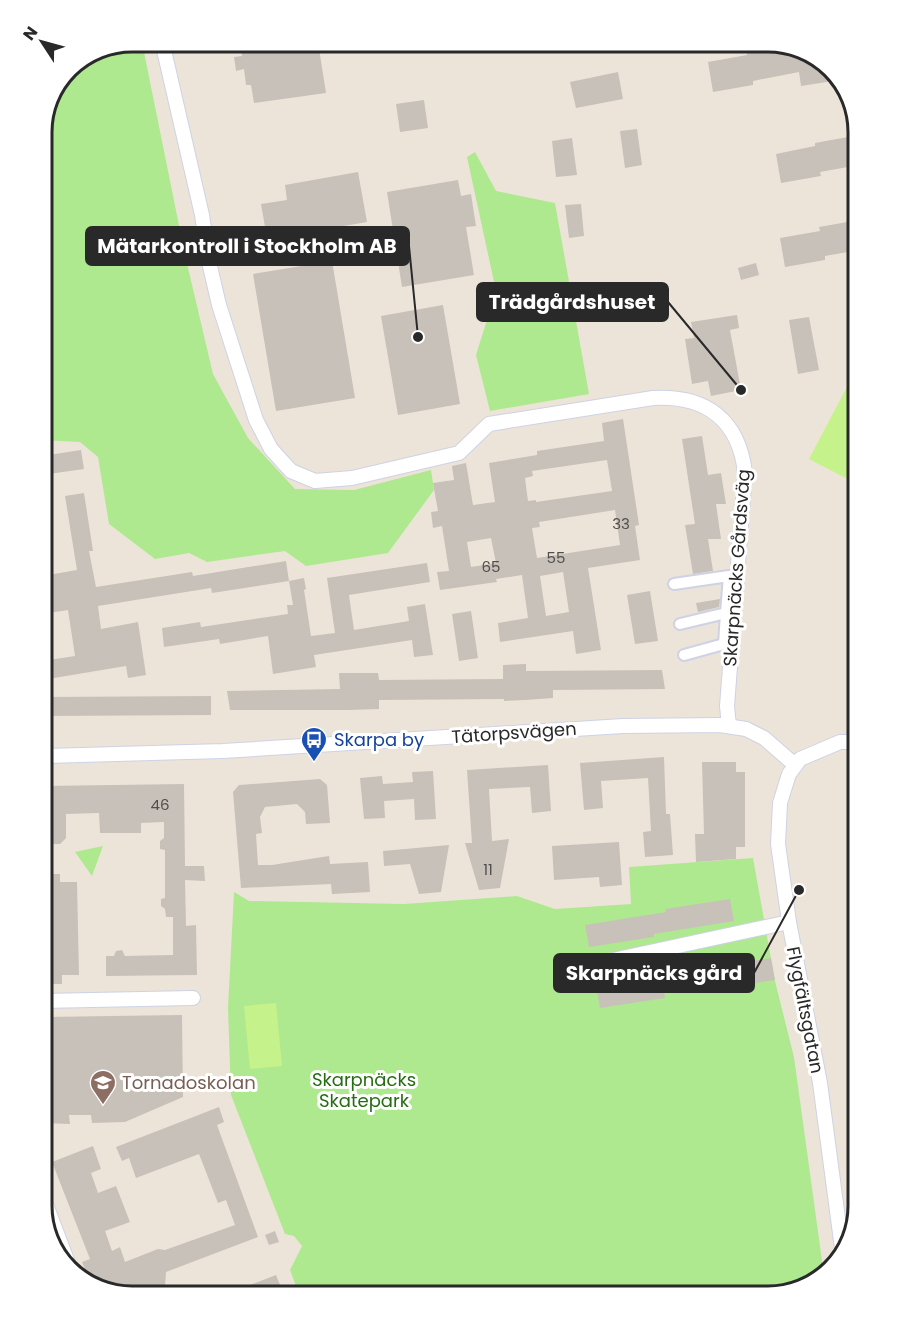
<svg xmlns="http://www.w3.org/2000/svg" width="901" height="1339" viewBox="0 0 901 1339" font-family="Poppins,sans-serif">
	<style>
		.green { fill: #aee98f }
		.pitch { fill: #c5f28a }
		.building { fill: #c8c1b9; fill-rule: evenodd }
		.lines { fill: none; stroke-linecap: round; stroke-linejoin: round }
		.pedestrian-casing { stroke: #ced2e4; stroke-width: 14 }
		.minor-casing { stroke: #ced2e4; stroke-width: 16 }
		.pedestrian { stroke: #fff; stroke-width: 10 }
		.minor { stroke: #fff; stroke-width: 14 }
		.labels { text-anchor: middle; stroke-width: 6; stroke-linejoin: round; paint-order: stroke }
		.number-label { font-size: 15px; fill: #514f4d }
		.street-label { font-size: 18px; fill: #292929; stroke: #fff }
		.transit-label { font-size: 18px; fill: #164399; stroke: #fff; text-anchor: start }
		.park-label { font-size: 18px; fill: #256c13; stroke: #fff }
		.education-label { font-size: 18px; fill: #785e54; stroke: #fff; text-anchor: start }
		.rim { fill: none; stroke: #292929; stroke-width: 3 }
		.leader { fill: none; stroke: #292929; stroke-width: 2 }
		.callout-dot { fill: #292929; stroke: #fff; stroke-width: 2 }
		.callout { fill: #292929; stroke: #292929; stroke-width: 2 }
		.callout-label { font-size: 20px; text-anchor: middle; font-weight: bold; fill: #fff }
	</style>
	<rect width="100%" height="100%" fill="#ede4d9"/>
	<!-- green -->
	<g class="green">
		<polygon points="132,42 142,42 185,255 213,374 248,438 295,489 354,490 431,470 434,490 388,553 306,566 285,551 207,562 189,553 155,559 109,524 98,457 80,442 42,440 42,127 69,68"/>
		<polygon points="475,152 496,191 555,203 589,394 490,411 476,355 496,291 467,157"/>
		<polygon points="103,846 92,876 75,852"/>
		<polygon points="753,858 775,981 794,1057 824,1275 814,1285 769,1297 300,1297 290,1270 302,1246 294,1236 285,1234 231,1095 228,1008 234,892 249,901 404,904 517,896 555,909 631,904 629,867"/>
	</g>
	<!-- pitch -->
	<g class="pitch">
		<polygon points="859,364 859,485 809,459"/>
		<polygon points="276,1003 282,1066 250,1069 244,1006"/>
	</g>
	<!-- building -->
	<g class="building">
		<polygon points="300,42 318,42 326,93 254,103 251,85 246,85 244,69 236,71 234,57 242,56 241,51"/>
		<polygon points="782,45 819,57 832,71 833,81 801,86 799,72 753,81 753,85 713,92 708,62 747,55 747,51"/>
		<polygon points="618,72 623,99 576,108 570,82"/>
		<polygon points="424,100 428,128 400,132 396,104"/>
		<polygon points="637,129 642,165 625,168 620,131"/>
		<polygon points="859,135 859,165 820,172 821,176 781,183 776,154 815,146 815,143"/>
		<polygon points="572,138 577,175 556,177 552,141"/>
		<polygon points="358,172 367,222 332,228 333,233 268,244 261,204 287,200 285,185"/>
		<polygon points="458,180 461,196 471,194 476,226 466,227 474,275 402,287 387,192"/>
		<polygon points="581,204 584,236 569,238 565,205"/>
		<polygon points="859,220 859,250 825,256 825,260 785,267 780,238 820,231 819,227"/>
		<polygon points="332,261 355,398 276,411 253,274"/>
		<polygon points="756,263 759,275 741,280 738,268"/>
		<polygon points="443,305 460,404 398,415 381,316"/>
		<polygon points="737,315 739,328 730,330 741,390 711,396 708,381 692,384 685,339 694,338 691,322"/>
		<polygon points="809,317 819,370 798,374 789,320"/>
		<path d="M623,419L639,525L635,526L640,560L588,568L601,650L576,654L573,631L500,642L498,623L528,618L522,575L496,579L497,582L440,590L437,572L449,571L442,526L433,528L431,512L438,511L433,483L454,480L452,466L466,463L473,505L495,502L489,463L537,455V451L604,441L602,423ZM607,460L612,491L536,502V500L528,501L525,478L533,476L532,471ZM615,510L620,545L537,558L532,528L540,527L539,522ZM491,538L496,563L471,567L467,542ZM563,572L569,612L546,616L540,576Z"/>
		<polygon points="702,436 708,475 721,473 726,504 716,504 721,539 708,539 713,571 693,574 685,525 695,524 682,439"/>
		<polygon points="81,450 84,469 42,475 42,456"/>
		<polygon points="84,493 93,551 89,551 96,587 192,572 193,576 286,561 289,581 212,593 211,588 98,606 101,629 138,622 146,675 128,678 126,666 42,680 42,661 75,656 68,610 42,614 42,576 77,570 65,496"/>
		<polygon points="427,563 430,582 349,595 354,630 409,621 407,607 425,604 433,655 414,657 412,640 314,655 316,667 273,674 268,636 220,644 219,639 164,647 162,628 200,622 201,627 288,614 287,605 293,605 289,581 304,578 306,589 304,590 311,636 335,633 327,578"/>
		<polygon points="650,591 658,641 635,644 627,595"/>
		<polygon points="720,599 719,607 698,612 696,603"/>
		<polygon points="471,611 478,658 459,661 452,614"/>
		<polygon points="526,664 526,671 662,670 665,689 553,690 553,698 525,700 504,701 504,699 379,700 379,709 348,710 230,710 227,691 340,689 339,673 378,673 379,680 503,679 503,665"/>
		<polygon points="211,696 211,715 42,716 42,697"/>
		<polygon points="664,757 666,814 670,814 673,855 645,857 643,832 651,831 648,778 601,781 603,808 584,810 580,763"/>
		<polygon points="702,762 736,762 736,772 745,772 745,847 736,847 736,859 696,862 695,834 704,834"/>
		<polygon points="548,765 551,811 532,813 530,787 489,789 492,841 509,839 500,888 479,890 465,843 472,843 467,770"/>
		<polygon points="433,771 436,819 415,820 414,799 384,801 385,818 364,819 360,778 382,776 383,784 413,782 412,772"/>
		<polygon points="320,779 327,785 330,823 306,824 305,812 297,804 265,807 260,817 262,833 256,834 258,865 272,865 329,856 330,864 368,862 370,892 332,894 331,884 241,888 233,792 239,785"/>
		<polygon points="184,784 185,866 204,866 205,881 185,880 186,926 196,925 197,975 106,976 106,956 114,956 116,951 122,950 125,956 173,955 173,917 166,917 165,909 161,906 161,899 165,898 165,850 160,849 160,841 164,838 164,822 141,823 141,833 100,833 99,813 66,814 66,838 60,844 42,844 42,786"/>
		<polygon points="619,842 622,885 600,887 599,877 554,880 552,846"/>
		<polygon points="449,845 441,892 419,894 410,864 384,866 383,851"/>
		<polygon points="42,874 60,874 60,882 77,882 79,975 62,975 62,984 42,984"/>
		<polygon points="730,899 734,921 654,934 654,937 589,947 585,925 666,912 665,909"/>
		<polygon points="771,958 775,980 693,993 690,971"/>
		<polygon points="661,975 665,998 600,1008 596,985"/>
		<polygon points="182,1015 183,1097 125,1122 92,1123 91,1115 69,1115 70,1124 44,1123 43,1017"/>
		<polygon points="219,1107 224,1122 217,1125 258,1237 166,1272 165,1286 135,1297 127,1297 92,1286 82,1262 90,1259 52,1162 93,1146 101,1169 91,1173 98,1193 116,1186 130,1222 105,1231 112,1251 120,1247 125,1262 158,1249 165,1250 235,1225 226,1200 218,1203 199,1154 136,1178 129,1158 122,1161 116,1147"/>
		<polygon points="275,1231 279,1242 269,1245 265,1235"/>
		<polygon points="276,1275 285,1297 222,1297 222,1296"/>
	</g>
	<g class="lines">
		<defs>
			<g id="pedestrian">
				<polyline points="674,584 729,576 726,613 680,624"/>
				<polyline points="684,655 724,644 726,613"/>
			</g>
			<g id="minor">
				<path d="M163,46L202,215L209,262L219,305L256,420L271,449L291,471L315,481L352,478L459,453L489,424L653,398C706,395 739,420 745,473L727,706L729,726"/>
				<polyline points="42,754 46,756 223,751 623,726 720,725 746,729 764,738 795,765"/>
				<polyline points="599,963 789,922"/>
				<polyline points="42,1001 193,998"/>
				<polyline points="42,1194 70,1268"/>
				<polyline points="843,1256 820,1083 789,922 778,844 780,803 789,774 800,759 840,742 859,742"/>
			</g>
		</defs>
		<!-- pedestrian casing -->
		<use href="#pedestrian" class="pedestrian-casing"/>
		<!-- minor casing -->
		<use href="#minor" class="minor-casing"/>
		<!-- pedestrian -->
		<use href="#pedestrian" class="pedestrian"/>
		<!-- minor -->
		<use href="#minor" class="minor"/>
	</g>
	<!-- icons -->
	<defs>
		<symbol id="bus-pin" viewBox="-11 -11 22 30"><path d="M0 17L-7.5 6A9.5 9.5 0 1 1 7.5 6Z" fill="#1a4fb4" stroke="#fff"/><path d="M-5-6H5V4H4V6H2V4H-2V6H-4V4H-5ZM-3.5-4V0h7V-4ZM-3.5 1.2v1.5H-2V1.2ZM2 1.2v1.5H3.5V1.2Z" fill="#fff"/></symbol>
		<symbol id="school-pin" viewBox="-11 -11 22 30"><path d="M0 17L-7.5 6A9.5 9.5 0 1 1 7.5 6Z" fill="#8d6e63" stroke="#fff"/><path d="M0-5L7-2L0 1L-7-2ZM-4 1L0 2.5L4 1V4Q0 6-4 4Z" fill="#fff"/></symbol>
	</defs>
	<g fill-rule="evenodd">
		<use href="#bus-pin" x="299" y="725" width="30" height="40"/>
		<use href="#school-pin" x="88" y="1068" width="30" height="40"/>
	</g>
	<g class="labels">
		<!-- number labels -->
		<g class="number-label">
			<text x="621" y="529">33</text>
			<text x="556" y="563">55</text>
			<text x="491" y="572">65</text>
			<text x="160" y="810">46</text>
			<text x="488" y="875">11</text>
		</g>
		<!-- street labels -->
		<g class="street-label">
			<text transform="translate(737 568) rotate(-86)" y="6">Skarpnäcks Gårdsväg</text>
			<text transform="translate(514 733) rotate(-4)" y="6">Tätorpsvägen</text>
			<text transform="translate(805 1010) rotate(79)" y="6">Flygfältsgatan</text>
		</g>
		<!-- transit labels -->
		<g class="transit-label">
			<text x="334" y="746">Skarpa by</text>
		</g>
		<!-- park labels -->
		<g class="park-label">
			<text x="364" y="1086">Skarpnäcks<tspan x="364" dy="21">Skatepark</tspan></text>
		</g>
		<!-- education labels -->
		<g class="education-label">
			<text x="122" y="1089">Tornadoskolan</text>
		</g>
	</g>
	<!-- crop -->
	<path d="M0 0H901V1339H0ZM132 52H768A80 80 0 0 1 848 132V1206A80 80 0 0 1 768 1286H132A80 80 0 0 1 52 1206V132A80 80 0 0 1 132 52Z" fill="#fff" fill-rule="evenodd"/>
	<path class="rim" d="M132 52H768A80 80 0 0 1 848 132V1206A80 80 0 0 1 768 1286H132A80 80 0 0 1 52 1206V132A80 80 0 0 1 132 52Z"/>
	<!-- callouts -->
	<path class="leader" d="M418 337L409 246M741 390L668 302M799 890L754 973"/>
	<g class="callout-dot">
		<circle cx="418" cy="337" r="6"/>
		<circle cx="741" cy="390" r="6"/>
		<circle cx="799" cy="890" r="6"/>
	</g>
	<g class="callout">
		<rect x="86" y="227" width="323" height="38" rx="6"/>
		<rect x="477" y="283" width="191" height="38" rx="6"/>
		<rect x="554" y="954" width="200" height="38" rx="6"/>
	</g>
	<g class="callout-label">
		<text x="247" y="253">Mätarkontroll i Stockholm AB</text>
		<text x="572" y="309">Trädgårdshuset</text>
		<text x="654" y="980">Skarpnäcks gård</text>
	</g>
	<!-- north arrow -->
	<g transform="translate(42 42) rotate(306)" stroke="#ffffff" stroke-width="4.5" paint-order="stroke">
	<path d="M0-4.5L10 22L0 15L-10 22Z" fill="#292929"/>
	<text y="-9" font-size="16" font-weight="bold" text-anchor="middle" fill="#292929">N</text>
	</g>
</svg>
